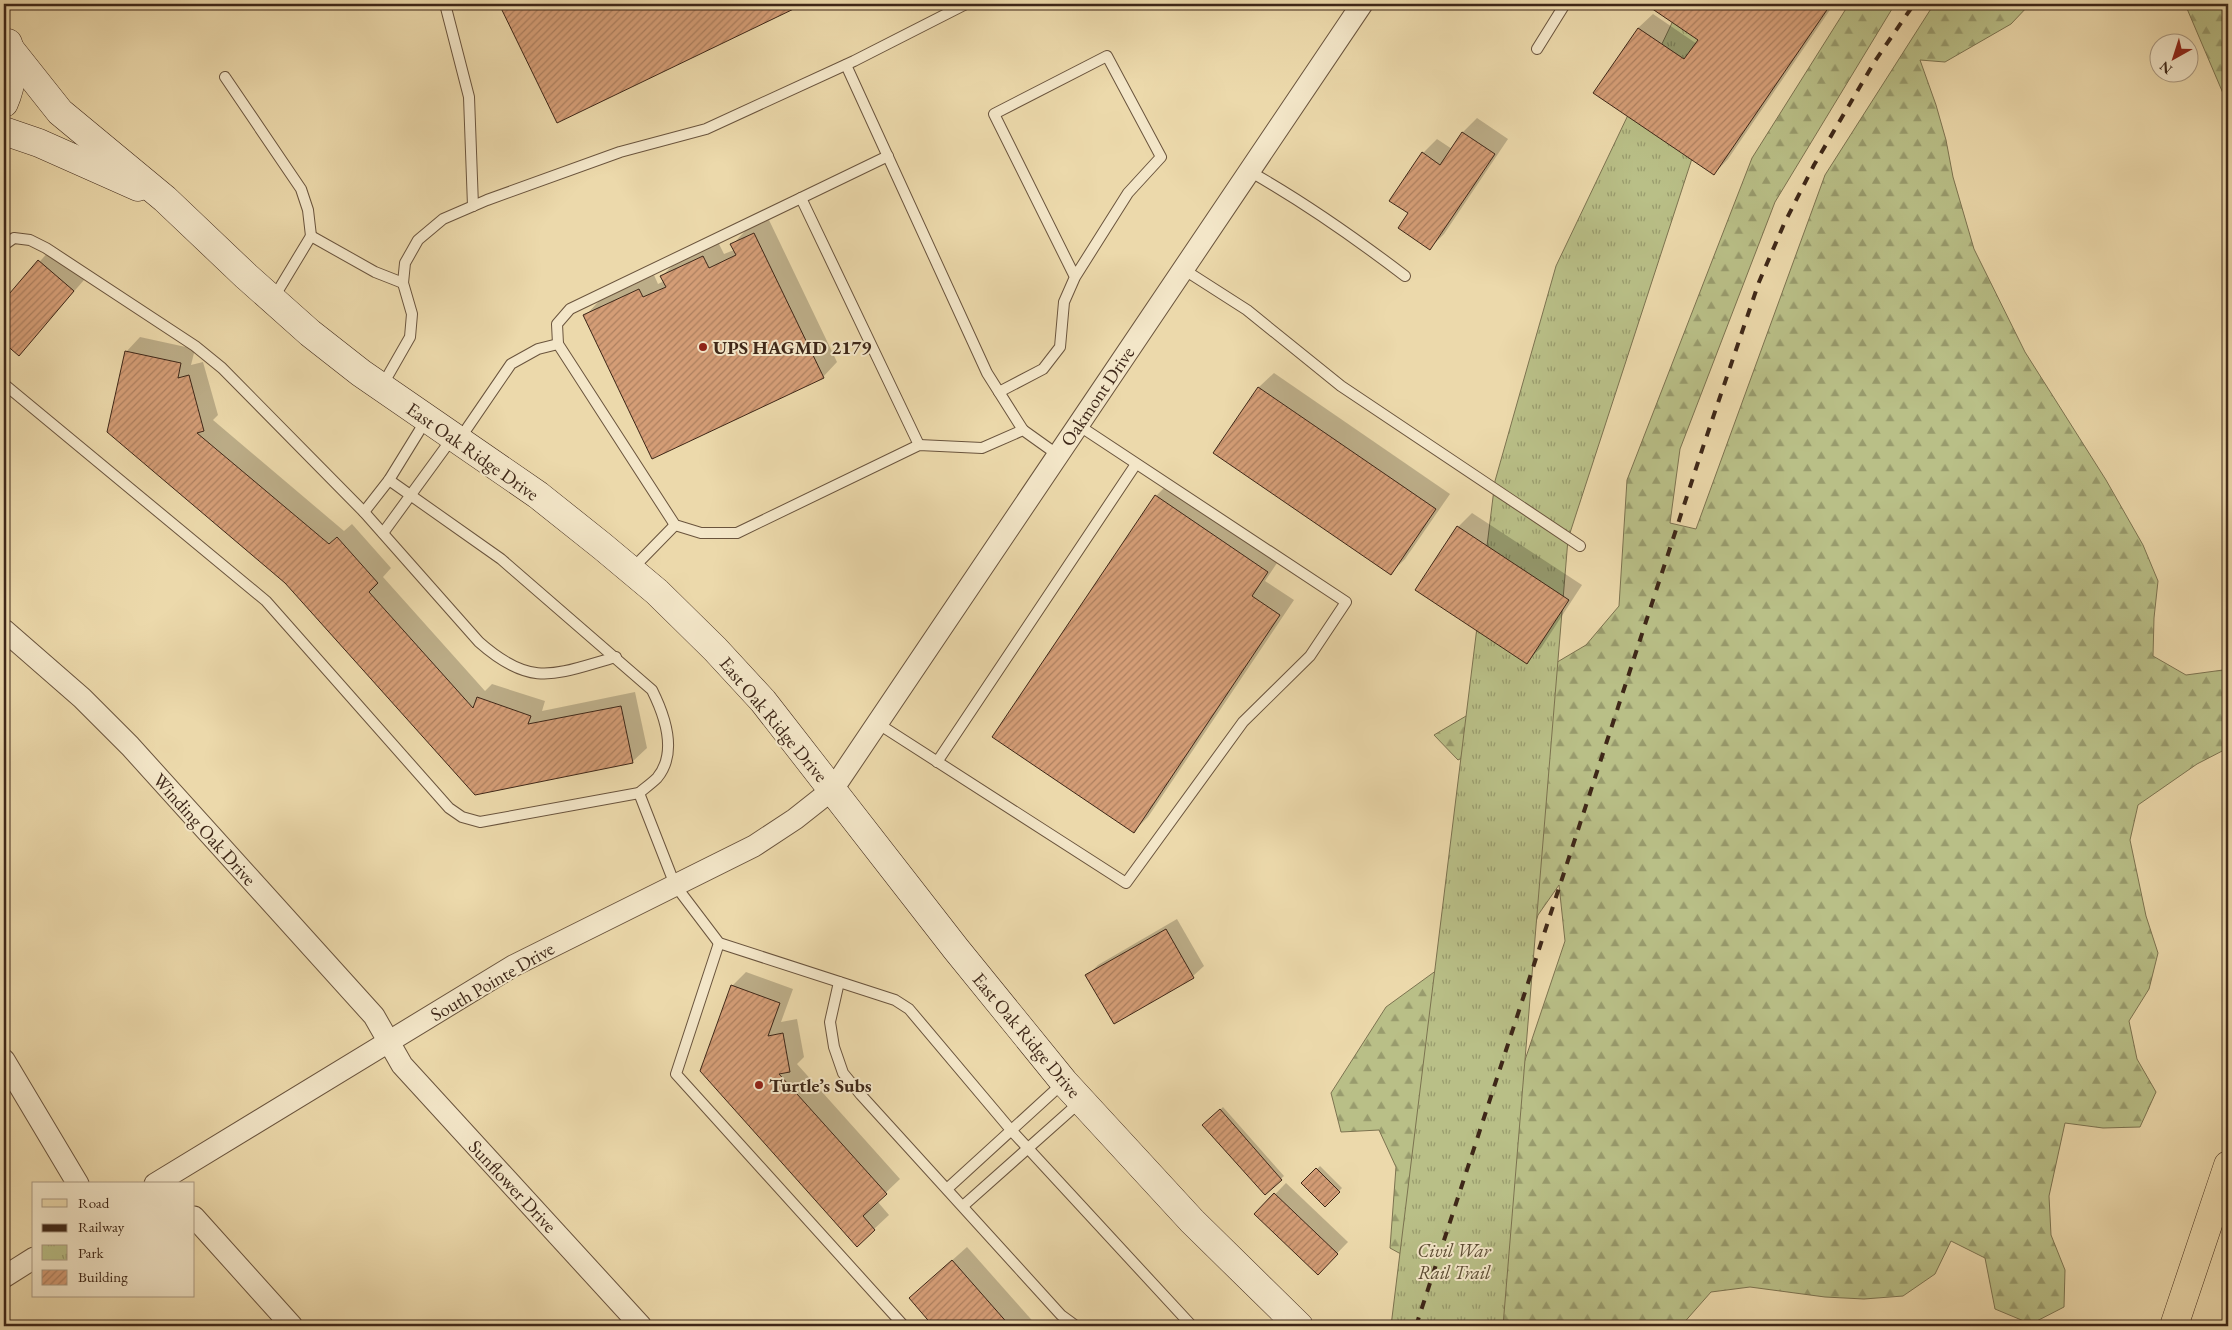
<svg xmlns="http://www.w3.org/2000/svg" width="2232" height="1330" viewBox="0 0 2232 1330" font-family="'EB Garamond',serif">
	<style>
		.forest { fill: url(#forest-firs); stroke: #7c7350 }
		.park { fill: url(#park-tufts); stroke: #7c7350 }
		.shadow { fill: #0003 }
		.building { fill: url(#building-hatch); stroke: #3e2718 }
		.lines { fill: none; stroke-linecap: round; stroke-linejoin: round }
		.lane-casing { stroke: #6a543d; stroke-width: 12 }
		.street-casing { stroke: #6a543d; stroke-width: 23 }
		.secondary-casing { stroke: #3e2718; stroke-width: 29 }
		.primary-casing { stroke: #3e2718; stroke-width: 29 }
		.lane { stroke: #f3e6c8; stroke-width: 10 }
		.street { stroke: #f3e6c8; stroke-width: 21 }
		.secondary { stroke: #f3e6c8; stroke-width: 28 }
		.primary { stroke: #ecd9ab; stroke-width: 28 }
		.rail { stroke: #3e2718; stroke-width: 4; stroke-dasharray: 9 9; stroke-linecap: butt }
		.poi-dot { fill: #8f2418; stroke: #f3e6c8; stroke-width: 2 }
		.labels { text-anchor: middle; stroke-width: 4; stroke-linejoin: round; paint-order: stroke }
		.poi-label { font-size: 19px; font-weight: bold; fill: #3e2718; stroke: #f3e6c8; text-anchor: start }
		.street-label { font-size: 19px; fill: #3e2718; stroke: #f3e6c8 }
		.park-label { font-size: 19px; font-style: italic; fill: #5d4d34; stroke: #f3e6c8 }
	</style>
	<defs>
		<pattern id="forest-firs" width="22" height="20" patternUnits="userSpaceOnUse" patternTransform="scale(1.25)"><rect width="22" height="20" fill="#b9bf87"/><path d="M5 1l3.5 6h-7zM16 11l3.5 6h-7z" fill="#989b6d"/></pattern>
		<pattern id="park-tufts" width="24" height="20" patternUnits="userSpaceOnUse" patternTransform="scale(1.25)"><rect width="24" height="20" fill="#b9bf87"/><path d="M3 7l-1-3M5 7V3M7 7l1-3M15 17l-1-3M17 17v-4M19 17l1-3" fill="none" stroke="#989b6d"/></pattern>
		<pattern id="building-hatch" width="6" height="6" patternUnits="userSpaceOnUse" patternTransform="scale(1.25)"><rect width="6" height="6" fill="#d49d76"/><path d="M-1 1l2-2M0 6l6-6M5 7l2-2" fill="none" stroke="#ad8060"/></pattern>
	</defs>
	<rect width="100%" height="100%" fill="#ecd9ab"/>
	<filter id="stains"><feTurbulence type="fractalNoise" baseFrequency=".004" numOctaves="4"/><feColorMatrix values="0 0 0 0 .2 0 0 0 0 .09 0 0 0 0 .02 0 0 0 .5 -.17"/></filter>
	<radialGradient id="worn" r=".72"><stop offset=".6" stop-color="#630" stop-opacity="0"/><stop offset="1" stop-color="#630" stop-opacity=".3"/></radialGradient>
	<!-- forest -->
	<g class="forest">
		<polygon points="1849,4 1895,4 1775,202 1680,449 1670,523 1696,529 1825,175 1934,4 2030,4 2011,24 1945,62 1920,60 1936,105 1946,140 1953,177 1974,249 2025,352 2106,480 2143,545 2158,581 2154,618 2153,656 2186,675 2223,670 2228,672 2228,748 2197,764 2138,805 2130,840 2146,916 2158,953 2149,989 2129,1021 2137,1059 2156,1092 2140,1127 2103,1128 2065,1123 2049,1196 2051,1235 2065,1270 2064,1307 2031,1324 1995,1309 1985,1258 1951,1241 1935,1274 1903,1296 1864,1299 1825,1297 1750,1287 1711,1292 1681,1326 1450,1326 1443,1304 1565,941 1559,885 1538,915 1439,1241 1410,1259 1390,1248 1396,1167 1379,1130 1341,1132 1331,1093 1386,1007 1481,938 1492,743 1458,760 1434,735 1586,645 1619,606 1627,480 1752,158"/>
		<polygon points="2185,4 2228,4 2228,105"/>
	</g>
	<!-- park -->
	<polygon class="park" points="1681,4 1774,4 1715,88 1568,539 1503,1326 1391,1326 1495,481 1556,266"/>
	<!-- shadow -->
	<g class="shadow">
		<polygon points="501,4 801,4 558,121"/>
		<polygon points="1656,4 1834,4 1728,159 1714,174 1638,28 1653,14 1697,44 1699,40 1653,8"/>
		<polygon points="1477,118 1508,139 1444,234 1430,248 1409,213 1423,153 1437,139 1452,149 1463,132"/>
		<polygon points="769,220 837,362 823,377 585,316 599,301 654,275 658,284 664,281 662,276 676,262 718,242 724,254 734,250 732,245 746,230"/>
		<polygon points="50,250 84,280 19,354 4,341 4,302"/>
		<polygon points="140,337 195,349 191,365 203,362 218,415 213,420 344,531 352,524 391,568 383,577 485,691 492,684 545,701 542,711 635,692 647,748 632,762 475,794 126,352"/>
		<polygon points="1274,373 1450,494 1405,559 1391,573 1214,452 1259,387"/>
		<polygon points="1170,482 1281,557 1265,581 1294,600 1148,817 1134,831 1156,496"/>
		<polygon points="1472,513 1582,585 1541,648 1526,662 1458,527"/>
		<polygon points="1177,919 1204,966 1193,976 1114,1023 1087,976 1098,965"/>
		<polygon points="746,972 793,989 781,1022 797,1019 804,1057 797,1064 900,1179 877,1201 889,1215 857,1245 732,986"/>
		<polygon points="1223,1107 1284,1176 1265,1193 1204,1125"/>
		<polygon points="1320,1166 1342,1188 1325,1205 1303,1183"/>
		<polygon points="1286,1183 1348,1242 1318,1273 1256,1214"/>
		<polygon points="967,1247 1037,1326 935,1326 910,1298"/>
	</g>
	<!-- building -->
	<g class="building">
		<polygon points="499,4 804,4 557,123"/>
		<polygon points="1654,4 1831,4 1714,175 1593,93 1638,28 1684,59 1698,40 1651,8"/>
		<polygon points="1462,132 1495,154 1430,250 1398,228 1408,213 1389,201 1422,152 1440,165"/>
		<polygon points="754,233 824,378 652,459 583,315 639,289 643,297 666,287 660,276 703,256 709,268 736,255 730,244"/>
		<polygon points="38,260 74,291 19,356 4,343 4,300"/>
		<polygon points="125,351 181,363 178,378 189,375 204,431 197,433 329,544 337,537 378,583 369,592 473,708 477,697 531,716 528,724 621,706 633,763 475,795 285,583 107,432"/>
		<polygon points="1258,387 1436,509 1391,575 1213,453"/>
		<polygon points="1155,495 1268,572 1252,596 1280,615 1134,833 992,737"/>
		<polygon points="1457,526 1569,600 1527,664 1415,590"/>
		<polygon points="1166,929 1194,978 1114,1024 1085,975"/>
		<polygon points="731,985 780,1003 768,1036 783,1033 790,1072 779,1074 887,1194 863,1216 875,1230 857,1247 700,1071"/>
		<polygon points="1220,1109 1282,1180 1265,1195 1202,1125"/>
		<polygon points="1316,1168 1340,1192 1325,1207 1301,1183"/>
		<polygon points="1274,1193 1338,1254 1318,1275 1254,1214"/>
		<polygon points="952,1260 1010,1326 933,1326 909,1298"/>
	</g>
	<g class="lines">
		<defs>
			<g id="lane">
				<polyline points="445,4 469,97 473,206"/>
				<polyline points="1537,49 1565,4"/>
				<polyline points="846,65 987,373 1023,430"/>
				<polyline points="225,77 301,189 308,210 311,236"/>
				<path d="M1249,171C1304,202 1354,237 1405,276"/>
				<polyline points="801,198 888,156"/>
				<path d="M4,245L14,238L30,240L46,248L195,346L222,368L364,512L479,642C532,689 555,674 616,657"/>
				<polyline points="1183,269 1247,310 1341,386 1580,546"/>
				<polyline points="273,299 311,236 375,272 403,283"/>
				<polyline points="558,344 557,324 570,309 801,198 919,445"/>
				<polyline points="4,384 266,601 449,808 462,817 480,822 639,793"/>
				<polyline points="382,386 410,337 412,314 403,283 405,263 418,240 443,219 487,200 620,152 706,129 854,61 966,4"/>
				<polyline points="999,392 1043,369 1060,347 1064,302 1075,277 1128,193 1161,157 1107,56 994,114 1075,277"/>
				<polyline points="459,440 511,364 538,349 558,344 675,525 701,533 737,533 919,445 982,448 1023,430 1058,455"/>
				<path d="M389,480L501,559L652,690C665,716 678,753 657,778C652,783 645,788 639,793L675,885L719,943L895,1000L909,1009L1011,1130L1192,1326"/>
				<polyline points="364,512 389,480 426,420"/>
				<polyline points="383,533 453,437"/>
				<polyline points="632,569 675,525"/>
				<polyline points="877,723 1126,883 1243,722 1310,656 1346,602 1078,425"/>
				<polyline points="937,762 1136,464"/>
				<polyline points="719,943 676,1074 904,1326"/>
				<polyline points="839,982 830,1022 834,1047 843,1073 861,1095 1061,1315 1076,1326"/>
				<polyline points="948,1188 1063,1083"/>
				<polyline points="963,1206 1080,1102"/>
			</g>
			<g id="street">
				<polyline points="4,630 82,698 130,746 374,1016 402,1065 641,1326"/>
				<polyline points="4,1060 78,1184"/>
				<polyline points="155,1184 513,966 754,846 795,819 833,789 1362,4"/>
				<polyline points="194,1217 292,1326"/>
				<polyline points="4,1277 34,1258"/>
			</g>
			<g id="secondary">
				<polyline points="10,49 60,112 165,199 246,276 310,333 361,373 538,495 602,546 657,592 715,649 763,701 956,949 1064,1082 1192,1221 1299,1326"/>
				<path d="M4,103C12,85 15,61 8,43"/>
				<polyline points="4,131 39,143 138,187"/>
			</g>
			<polyline id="primary" points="2174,1326 2228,1165"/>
		</defs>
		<!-- lane casing -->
		<use href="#lane" class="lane-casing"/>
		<!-- street casing -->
		<use href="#street" class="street-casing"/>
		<!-- secondary casing -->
		<use href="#secondary" class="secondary-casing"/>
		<!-- primary casing -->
		<use href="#primary" class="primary-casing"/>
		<!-- lane -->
		<use href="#lane" class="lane"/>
		<!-- street -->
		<use href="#street" class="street"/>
		<!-- secondary -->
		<use href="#secondary" class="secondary"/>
		<!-- primary -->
		<use href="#primary" class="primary"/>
		<!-- rail -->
		<polyline class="rail" points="1416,1326 1703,447 1759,282 1784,224 1814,165 1875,61 1914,4"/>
	</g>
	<!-- markers -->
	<g class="poi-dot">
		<circle cx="703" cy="347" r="5"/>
		<circle cx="759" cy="1085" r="5"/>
	</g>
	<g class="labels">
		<!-- poi labels -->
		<g class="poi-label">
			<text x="713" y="354">UPS HAGMD 2179</text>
			<text x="769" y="1092">Turtle’s Subs</text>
		</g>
		<!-- street labels -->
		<g class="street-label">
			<text transform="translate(1097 396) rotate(-56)" y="7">Oakmont Drive</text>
			<text transform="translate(473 451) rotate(35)" y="7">East Oak Ridge Drive</text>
			<text transform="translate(774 719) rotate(50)" y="7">East Oak Ridge Drive</text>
			<text transform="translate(205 829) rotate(48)" y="7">Winding Oak Drive</text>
			<text transform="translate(492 981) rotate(-30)" y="7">South Pointe Drive</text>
			<text transform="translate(1027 1035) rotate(50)" y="7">East Oak Ridge Drive</text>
			<text transform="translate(513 1186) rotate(47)" y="7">Sunflower Drive</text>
		</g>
		<!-- park labels -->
		<g class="park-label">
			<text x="1454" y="1257">Civil War<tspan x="1454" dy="22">Rail Trail</tspan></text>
		</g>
	</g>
	<!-- margin -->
	<rect width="2232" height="1330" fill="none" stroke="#ecd9ab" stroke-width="20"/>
	<rect x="5" y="5" width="2222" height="1320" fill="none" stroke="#3e2718" stroke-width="2.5"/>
	<rect x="10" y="10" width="2212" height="1310" fill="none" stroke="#3e2718"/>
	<!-- legend -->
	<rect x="32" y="1182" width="162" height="115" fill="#f3e6c8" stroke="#ab9a82"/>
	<rect x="42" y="1199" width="25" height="8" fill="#ecd9ab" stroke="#ab9a82"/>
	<text x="78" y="1208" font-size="15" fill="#3e2718">Road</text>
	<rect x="42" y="1224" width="25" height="8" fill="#3e2718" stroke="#ab9a82"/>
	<text x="78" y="1232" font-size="15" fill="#3e2718">Railway</text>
	<rect x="42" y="1245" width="25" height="15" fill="url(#park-tufts)" stroke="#ab9a82"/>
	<text x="78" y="1258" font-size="15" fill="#3e2718">Park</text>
	<rect x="42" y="1270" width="25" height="15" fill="url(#building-hatch)" stroke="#ab9a82"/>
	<text x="78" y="1282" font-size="15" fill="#3e2718">Building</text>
	<!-- north arrow -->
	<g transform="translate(2174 58) rotate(219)"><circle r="24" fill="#f3e6c8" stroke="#ab9a82"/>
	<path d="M0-4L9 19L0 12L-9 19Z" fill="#8f2418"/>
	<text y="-8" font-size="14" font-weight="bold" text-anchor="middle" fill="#3e2718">N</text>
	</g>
	<rect width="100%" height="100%" filter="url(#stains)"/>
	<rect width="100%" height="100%" fill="url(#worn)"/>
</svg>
